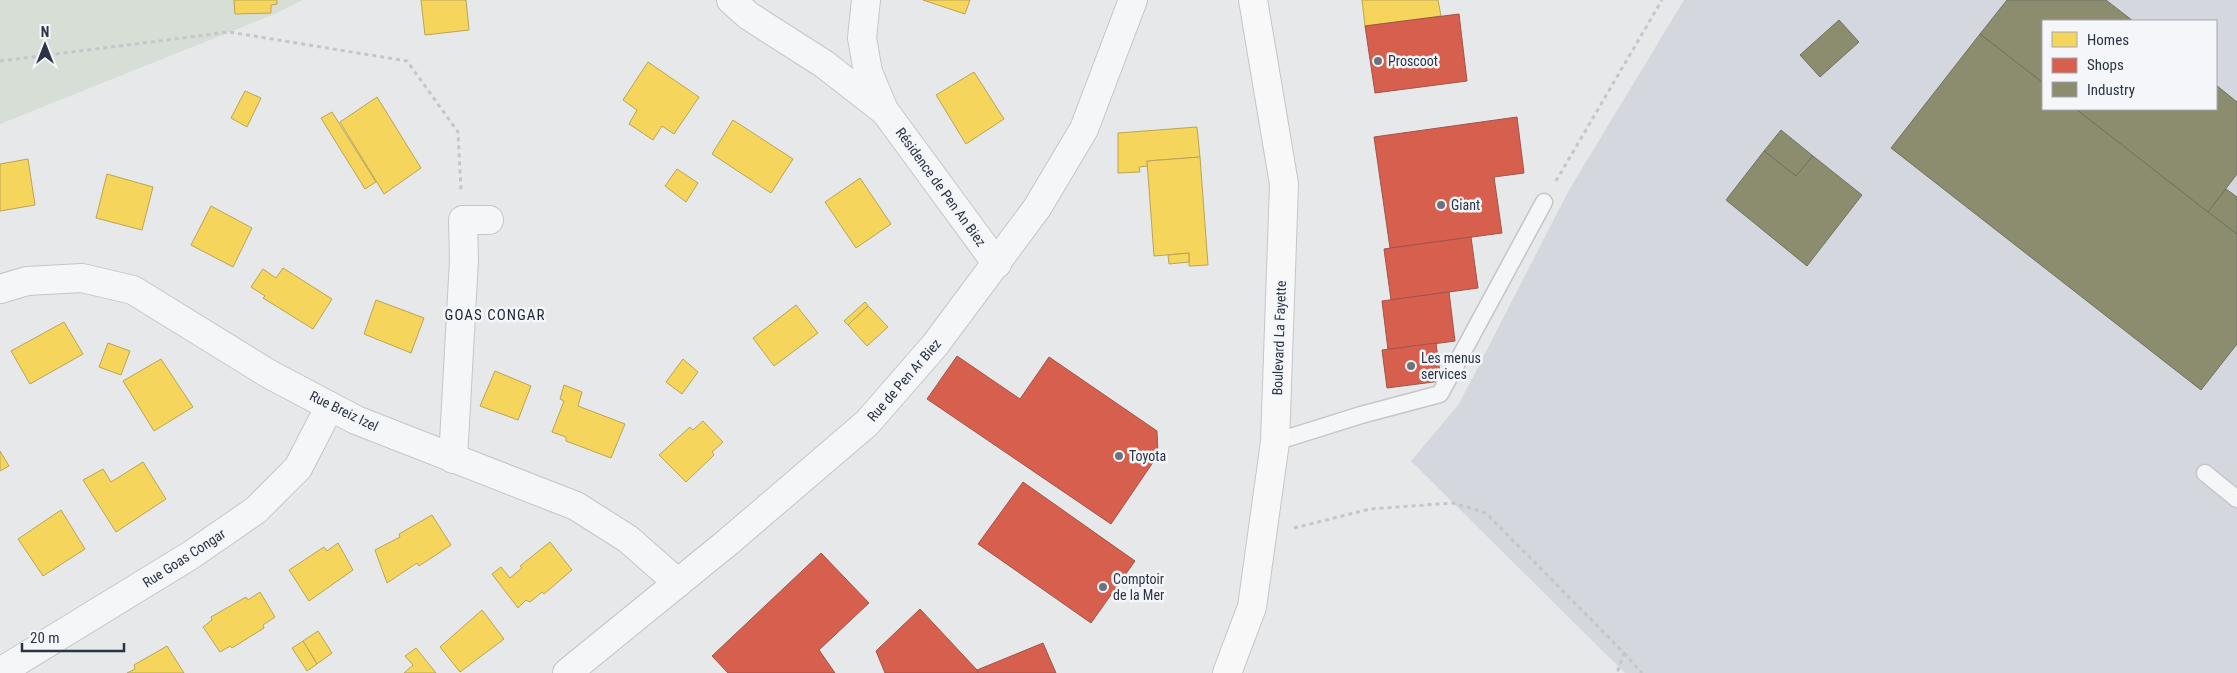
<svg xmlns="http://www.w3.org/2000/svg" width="2237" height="673" viewBox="0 0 2237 673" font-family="'Roboto Condensed',sans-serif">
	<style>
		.built { fill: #d4d7dd; fill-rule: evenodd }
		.green { fill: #d6ded6 }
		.homes { fill: #f6d55c; stroke: #b9a555 }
		.shops { fill: #d6604d; stroke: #a3534b }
		.industry { fill: #8c8c6e; stroke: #6f7262 }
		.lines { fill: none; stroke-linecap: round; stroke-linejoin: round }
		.lane-casing { stroke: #c4c6c8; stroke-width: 19 }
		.street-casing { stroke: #c4c6c8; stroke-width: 30 }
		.secondary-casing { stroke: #c4c6c8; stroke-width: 30 }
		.path { stroke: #c5c6ca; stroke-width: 3; stroke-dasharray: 4 4; stroke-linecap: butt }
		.lane { stroke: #f5f6f7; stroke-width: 16 }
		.street { stroke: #f5f6f7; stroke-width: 28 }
		.secondary { stroke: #f8f8f8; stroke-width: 28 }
		.poi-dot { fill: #6c737f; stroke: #f4f6f9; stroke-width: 2 }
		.labels { text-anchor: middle; stroke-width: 5; stroke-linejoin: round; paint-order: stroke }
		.poi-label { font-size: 14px; fill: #2b3445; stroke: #f4f6f9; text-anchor: start }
		.street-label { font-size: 14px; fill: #2b3445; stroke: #f4f6f9 }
		.neighbourhood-label { font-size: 15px; letter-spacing: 1px; fill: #1d2536; stroke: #f4f6f9 }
	</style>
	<rect width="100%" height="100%" fill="#e6e8ea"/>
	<!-- built -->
	<path class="built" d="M1684,0H2237V673H1625L1411,461L1459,404L1569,190ZM2043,21H2216V109H2043Z"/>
	<!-- green -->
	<polygon class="green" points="0,0 303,0 277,13 0,124"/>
	<!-- homes -->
	<g class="homes">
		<polygon points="234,0 277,0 277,4 271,5 271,13 235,14"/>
		<polygon points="421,0 466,0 469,30 425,35"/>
		<polygon points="923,0 970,0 965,14"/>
		<polygon points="1362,0 1438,0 1441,16 1365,26"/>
		<polygon points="648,62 699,97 674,134 662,126 653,140 629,124 637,110 623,100"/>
		<polygon points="974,72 1004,119 966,144 936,95"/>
		<polygon points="245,91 261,98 247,127 231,118"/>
		<polygon points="377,97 421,168 384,194 340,122"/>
		<polygon points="332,112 376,182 365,189 321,118"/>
		<polygon points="733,120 793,159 771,193 712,154"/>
		<polygon points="1197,127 1200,157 1147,161 1148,166 1139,167 1140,172 1118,173 1118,133"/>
		<polygon points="1200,157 1208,265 1189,266 1189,253 1154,256 1147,161"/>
		<polygon points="28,159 35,205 0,211 0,164"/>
		<polygon points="677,169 698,183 686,202 665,186"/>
		<polygon points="107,174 153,187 142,230 96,218"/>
		<polygon points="860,178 891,224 856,248 825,202"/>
		<polygon points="211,206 252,228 233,267 191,245"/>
		<polygon points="1189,253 1189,262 1169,264 1168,255"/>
		<polygon points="283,268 332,299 313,329 263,298 265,296 251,287 263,269 276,278"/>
		<polygon points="376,300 424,318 411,353 364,334"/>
		<polygon points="865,302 868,306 848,325 844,321"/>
		<polygon points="796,305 818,333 774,366 753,338"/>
		<polygon points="868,306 888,327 867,346 848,325"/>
		<polygon points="64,322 83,354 30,384 11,351"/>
		<polygon points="108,343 130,351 121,375 99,367"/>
		<polygon points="161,359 193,407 154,431 123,381"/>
		<polygon points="683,359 698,372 682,394 666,382"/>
		<polygon points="495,371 531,386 518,420 480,406"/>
		<polygon points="564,385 582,392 578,406 625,424 611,458 566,441 566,437 552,432 564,401 560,399"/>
		<polygon points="703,421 723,442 712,452 714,455 686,482 659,455 690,427 693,430"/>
		<polygon points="0,451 9,466 0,471"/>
		<polygon points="143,462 166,499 116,532 83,480 103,469 111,482"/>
		<polygon points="61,510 85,549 43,576 18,539"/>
		<polygon points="432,515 451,545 419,566 417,563 387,583 375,550 400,537 399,534"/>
		<polygon points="550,542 572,570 544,594 542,592 530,602 526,600 518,608 492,574 501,567 510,578 522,568 520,566"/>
		<polygon points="338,543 353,570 309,601 289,570 324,547 327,551"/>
		<polygon points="260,592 275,617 263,625 264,628 232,648 230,646 220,652 203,627 212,620 211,617 246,597 248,600"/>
		<polygon points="482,610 504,639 460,672 440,647"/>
		<polygon points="318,631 332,653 317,664 303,641"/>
		<polygon points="303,641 317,664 307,671 292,648"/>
		<polygon points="167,646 184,673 127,673 135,669 134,665"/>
		<polygon points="416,648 436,673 404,673 413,665 405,656"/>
	</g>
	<!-- shops -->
	<g class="shops">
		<polygon points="1459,14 1467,81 1375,93 1365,26"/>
		<polygon points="1517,117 1524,173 1494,177 1502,233 1390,248 1374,137"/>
		<polygon points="1471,237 1478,288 1391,300 1384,249"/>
		<polygon points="1449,292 1455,341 1388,350 1382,301"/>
		<polygon points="1436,343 1441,381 1387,388 1382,350"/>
		<polygon points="957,356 1020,399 1049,357 1157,431 1158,455 1111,524 927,399"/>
		<polygon points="1023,482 1135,561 1091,623 978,544"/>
		<polygon points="821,553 869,603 819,650 835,673 728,673 712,656"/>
		<polygon points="920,609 977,670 978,673 885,673 876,651"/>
		<polygon points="1043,643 1056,673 978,673 977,670"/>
	</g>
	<!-- industry -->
	<g class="industry">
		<polygon points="2007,0 2106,0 2133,21 2043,21 2043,83 1980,34"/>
		<polygon points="1839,20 1859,42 1820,77 1800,55"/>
		<polygon points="1980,34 2043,83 2043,109 2076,109 2237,234 2237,344 2201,390 1891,148"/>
		<polygon points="2216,85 2237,102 2237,174 2208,212 2076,109 2216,109"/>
		<polygon points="1781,130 1813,156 1796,176 1764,151"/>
		<polygon points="1764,151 1796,176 1813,156 1862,195 1807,266 1726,200"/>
		<polygon points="2226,189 2237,197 2237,234 2208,212"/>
	</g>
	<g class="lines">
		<defs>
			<g id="lane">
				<polyline points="1275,442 1361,415 1440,394 1544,202"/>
				<polyline points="2205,473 2237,499"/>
			</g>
			<g id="street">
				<polyline points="731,0 749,16 824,64 883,110"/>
				<polyline points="866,0 862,38 868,72 884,110 997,264"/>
				<polyline points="0,289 27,281 82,278 133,290 269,374 356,420 576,506 628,539 678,583"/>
				<polyline points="453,459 464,260 463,220 489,220"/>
				<polyline points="0,672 191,555 256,510 298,468 330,406"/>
				<polyline points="567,673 728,542 867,423 935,345 1037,208 1084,129 1133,0"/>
			</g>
			<polyline id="secondary" points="1227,673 1252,607 1275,442 1284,184 1253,0"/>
		</defs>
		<!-- lane casing -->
		<use href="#lane" class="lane-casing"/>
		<!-- street casing -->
		<use href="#street" class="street-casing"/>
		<!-- secondary casing -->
		<use href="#secondary" class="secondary-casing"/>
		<!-- path -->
		<g class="path">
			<polyline points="0,61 229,32 407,61 458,132 461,190"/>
			<polyline points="1556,181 1662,0"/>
			<polyline points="1294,528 1370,509 1453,503 1486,513 1624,653 1617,673"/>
			<polyline points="1624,653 1642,673"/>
		</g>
		<!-- lane -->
		<use href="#lane" class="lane"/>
		<!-- street -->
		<use href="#street" class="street"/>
		<!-- secondary -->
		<use href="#secondary" class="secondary"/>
	</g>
	<!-- markers -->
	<g class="poi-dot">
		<circle cx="1378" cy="61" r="5"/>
		<circle cx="1441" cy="205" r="5"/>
		<circle cx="1411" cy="366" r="5"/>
		<circle cx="1119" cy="456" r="5"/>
		<circle cx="1103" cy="587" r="5"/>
	</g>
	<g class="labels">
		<!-- poi labels -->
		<g class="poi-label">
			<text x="1388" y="66">Proscoot</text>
			<text x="1451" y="210">Giant</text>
			<text x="1421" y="363">Les menus<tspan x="1421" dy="16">services</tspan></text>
			<text x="1129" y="461">Toyota</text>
			<text x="1113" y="584">Comptoir<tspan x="1113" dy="16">de la Mer</tspan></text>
		</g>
		<!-- street labels -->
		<g class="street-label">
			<text transform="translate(941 187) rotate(54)" y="5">Résidence de Pen An Biez</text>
			<text transform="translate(1279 338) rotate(-88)" y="5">Boulevard La Fayette</text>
			<text transform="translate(904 380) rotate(-49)" y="5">Rue de Pen Ar Biez</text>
			<text transform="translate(344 411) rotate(26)" y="5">Rue Breiz Izel</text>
			<text transform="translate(184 558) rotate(-33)" y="5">Rue Goas Congar</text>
		</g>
		<!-- neighbourhood labels -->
		<g class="neighbourhood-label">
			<text x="495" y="320">GOAS CONGAR</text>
		</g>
	</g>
	<!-- legend -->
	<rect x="2042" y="20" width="175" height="90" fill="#f4f6f9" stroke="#a4a8b1"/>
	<rect x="2052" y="32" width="25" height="15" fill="#f6d55c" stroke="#a4a8b1"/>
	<text x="2087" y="45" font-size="15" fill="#2b3445">Homes</text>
	<rect x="2052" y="58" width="25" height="15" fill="#d6604d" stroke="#a4a8b1"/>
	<text x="2087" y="70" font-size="15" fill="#2b3445">Shops</text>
	<rect x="2052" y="82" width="25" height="15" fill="#8c8c6e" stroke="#a4a8b1"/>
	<text x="2087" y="95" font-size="15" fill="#2b3445">Industry</text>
	<!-- north arrow -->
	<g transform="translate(45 45)" stroke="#f4f6f9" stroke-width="4" paint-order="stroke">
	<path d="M0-4L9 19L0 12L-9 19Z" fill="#2b3445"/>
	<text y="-8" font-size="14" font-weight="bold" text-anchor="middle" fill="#2b3445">N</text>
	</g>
	<!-- scale -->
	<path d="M22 643v8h102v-8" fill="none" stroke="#2b3445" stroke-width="2.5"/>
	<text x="30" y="643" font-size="15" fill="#2b3445" stroke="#f4f6f9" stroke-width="4" paint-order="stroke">20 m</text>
</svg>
